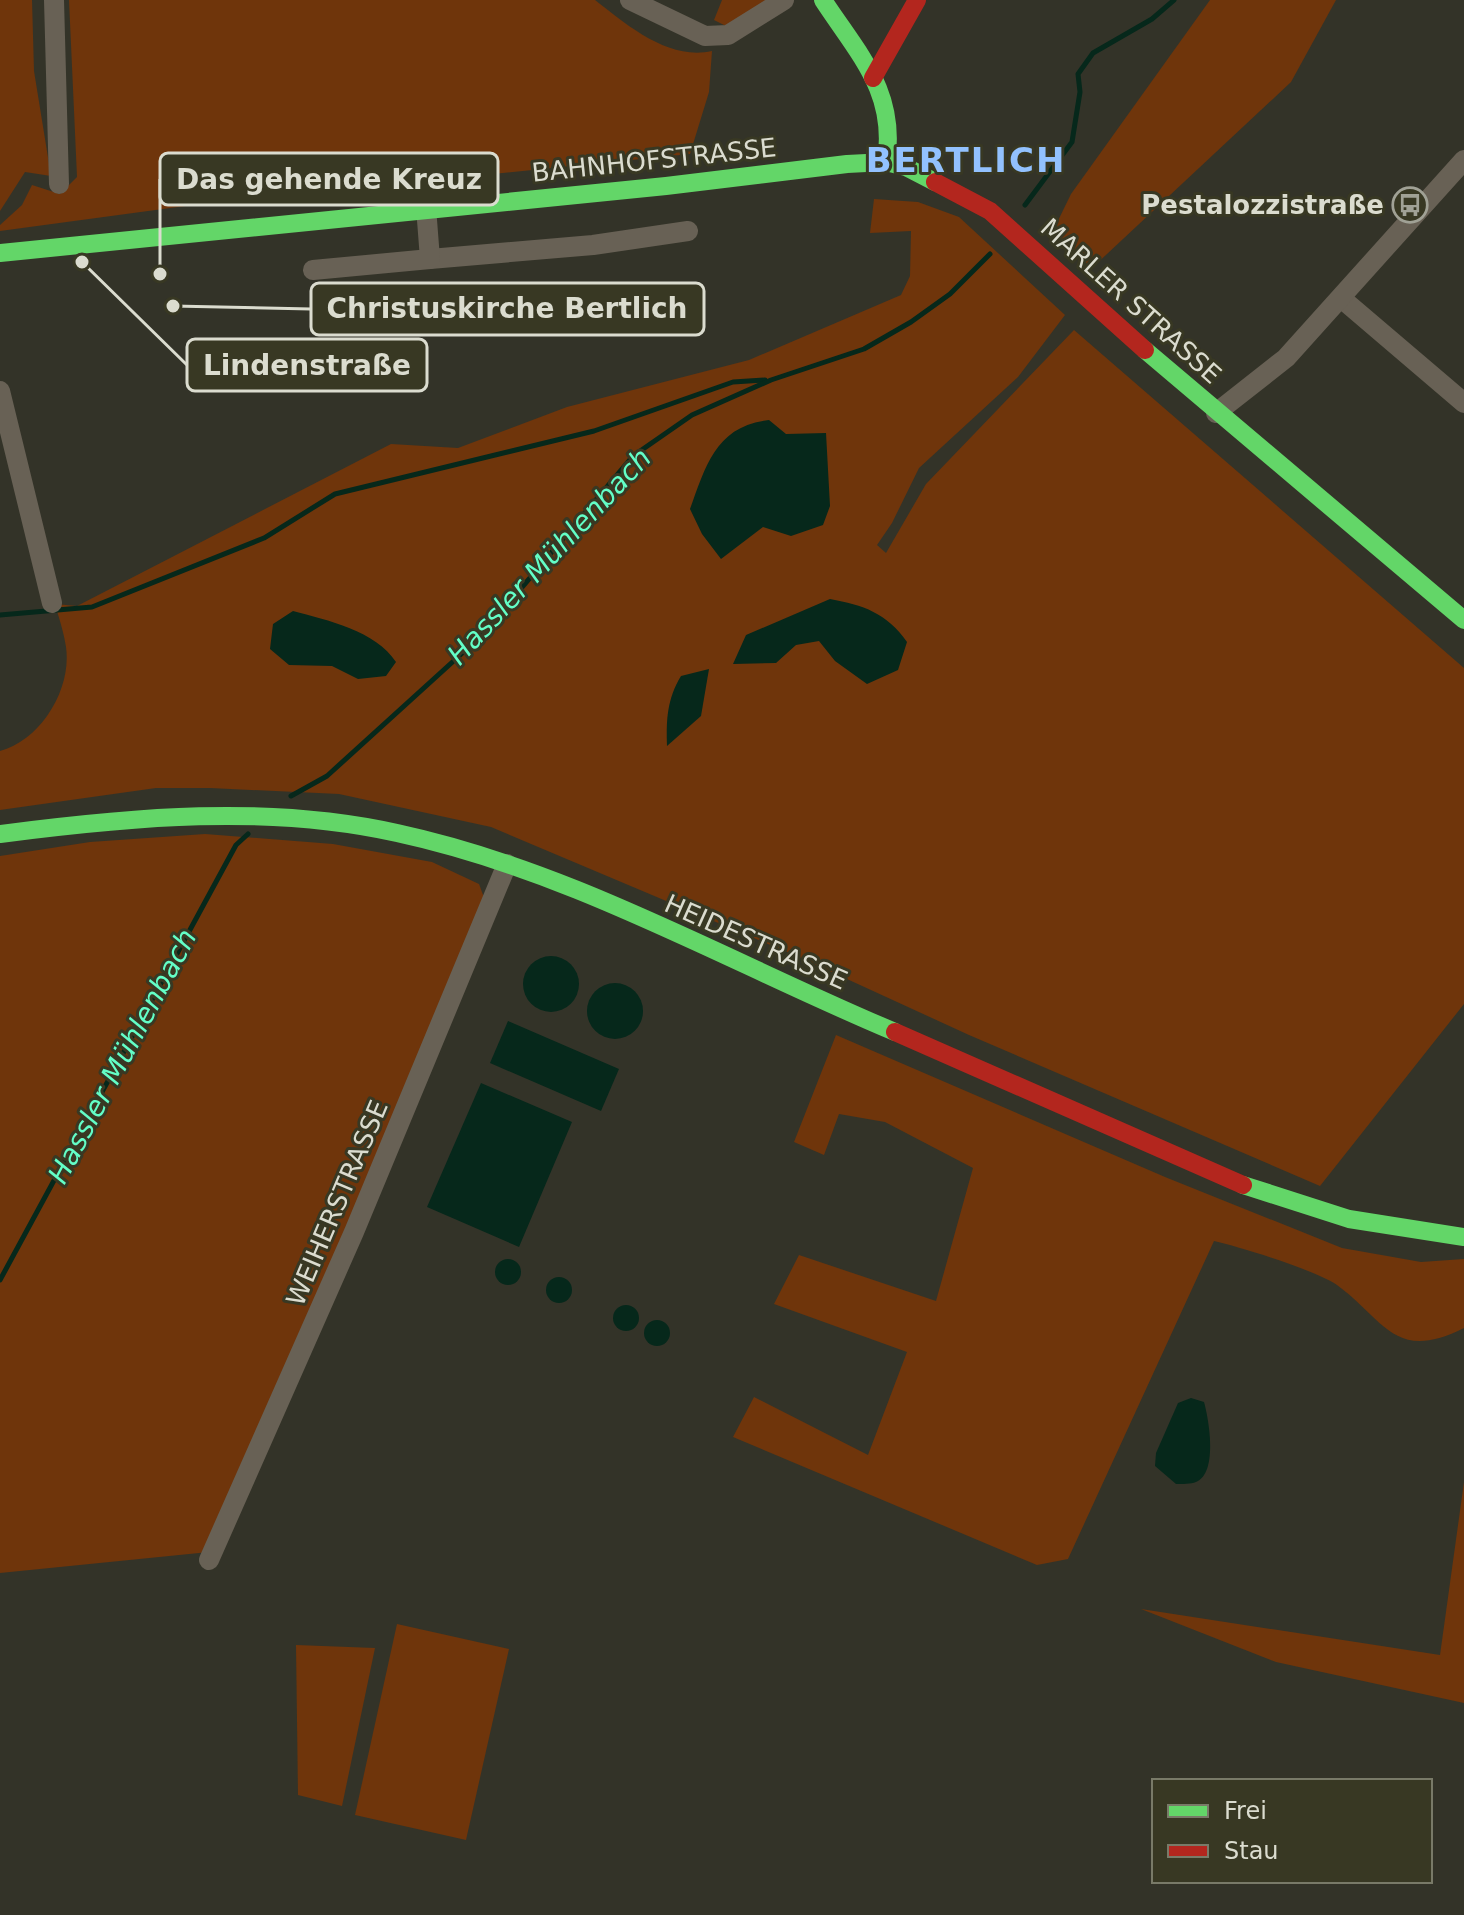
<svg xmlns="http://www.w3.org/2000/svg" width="1464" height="1915" viewBox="0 0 1464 1915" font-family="'DejaVu Sans',sans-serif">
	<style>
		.green { fill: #6f350b }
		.water { fill: #06281b }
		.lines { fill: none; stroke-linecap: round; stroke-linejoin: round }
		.stream { stroke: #06281b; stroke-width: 5 }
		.street { stroke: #686155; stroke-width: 20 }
		.fast { stroke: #63d668; stroke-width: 18 }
		.jam { stroke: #b3261e; stroke-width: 18 }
		.labels { text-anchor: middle; stroke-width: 6; stroke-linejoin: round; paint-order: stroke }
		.street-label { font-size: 26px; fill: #dbdccf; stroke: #383823 }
		.poi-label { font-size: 26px; font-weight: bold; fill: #dbdccf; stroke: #383823; text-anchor: end }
		.water-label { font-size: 28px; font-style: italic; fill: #63fec7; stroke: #383823 }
		.district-label { font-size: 34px; font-weight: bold; letter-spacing: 2px; fill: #92c1fe; stroke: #383823 }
		.leader { fill: none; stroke: #dbdccf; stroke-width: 3 }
		.callout-dot { fill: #dbdccf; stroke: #383823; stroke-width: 3 }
		.callout { fill: #383823; stroke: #dbdccf; stroke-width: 3 }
		.callout-label { font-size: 28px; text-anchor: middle; font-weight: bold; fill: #dbdccf }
	</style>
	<rect width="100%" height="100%" fill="#333328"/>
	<!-- green -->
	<g class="green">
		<polygon points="0,0 32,0 34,71 51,176 25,172 0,211"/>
		<path d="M69,0H595C627,25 669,61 712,51L709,92L690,154L200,204L0,231V225L22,205L32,185L60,194L77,177Z"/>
		<polygon points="722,0 769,0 726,26 714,20"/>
		<polygon points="1210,0 1336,0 1291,82 1092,268 1052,233 1071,194"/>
		<path d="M874,199L918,202L959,217L1065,315L1018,377L919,468L892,523L877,545L886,553L926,484L1074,330L1464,668V1004L1320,1186L969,1035L799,957L491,827L339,794L210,788H156L0,810V751C41,740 72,689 66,647C64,633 59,618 55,604L77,606L391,444L458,448L567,407L749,360L901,295L910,276L911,231L870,233Z"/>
		<polygon points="205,834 333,844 432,862 479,884 486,903 209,1552 0,1573 0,856 90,842"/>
		<path d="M836,1035L1165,1177L1342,1248L1421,1262L1464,1259V1328C1394,1363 1385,1320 1337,1285C1317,1271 1241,1247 1214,1241L1068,1559L1037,1565L733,1437L754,1397L868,1455L907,1352L774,1304L799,1255L936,1301L973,1168L885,1122L839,1114L824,1155L794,1142Z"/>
		<polygon points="1464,1482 1464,1703 1276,1662 1141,1609 1440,1655"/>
		<polygon points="397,1624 509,1649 466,1840 355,1815"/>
		<polygon points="296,1645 375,1648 342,1806 298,1795"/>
	</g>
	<!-- water -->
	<g class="water">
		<path d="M769,420L786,434L826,433L830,506L823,525L791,536L763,527L721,559L702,534L690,509C706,465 716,426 769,420Z"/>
		<path d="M830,599C863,605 887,613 907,642L898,670L867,684L835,661L819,641L796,645L776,663L733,664L746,635Z"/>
		<path d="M293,611C327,620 376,631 396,662L386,676L358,679L332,666L289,665L270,649L273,624Z"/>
		<path d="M709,669L701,716L667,746C666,720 667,699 681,676Z"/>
		<circle cx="551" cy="984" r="28"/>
		<circle cx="615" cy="1011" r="28"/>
		<polygon points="508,1021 619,1069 601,1111 490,1063"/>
		<polygon points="481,1083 572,1122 519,1247 427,1207"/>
		<circle cx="508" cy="1272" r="13"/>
		<circle cx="559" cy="1290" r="13"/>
		<circle cx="626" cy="1318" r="13"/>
		<circle cx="657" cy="1333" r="13"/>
		<path d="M1191,1398L1204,1402C1209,1420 1218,1473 1196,1482C1191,1484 1182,1484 1176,1484L1155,1466L1156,1453L1178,1403Z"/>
	</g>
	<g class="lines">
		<!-- stream -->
		<g class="stream">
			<polyline points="1025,205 1072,142 1080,92 1078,74 1093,53 1152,19 1174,0"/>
			<polyline points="0,615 92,607 264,538 335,494 594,431 733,382 765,380"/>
			<polyline points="291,796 327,776 480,637 633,456 692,415 771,380 864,349 911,322 950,294 990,254"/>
			<polyline points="0,1280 236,845 248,834"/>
		</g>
		<!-- street -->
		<g class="street">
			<polyline points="54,0 59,184"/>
			<polyline points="630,0 705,36 728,35 784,0"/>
			<polyline points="430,259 593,245 688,231"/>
			<polyline points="313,270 430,259 426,207"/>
			<polyline points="1341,298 1464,403"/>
			<polyline points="0,391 52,603"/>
			<polyline points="1216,413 1286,358 1464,160"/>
			<polyline points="209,1560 354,1232 507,864"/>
		</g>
		<!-- fast -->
		<g class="fast">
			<path d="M823,0C859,55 897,92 886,162"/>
			<polyline points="0,253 666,186 847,164 886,162 906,167 935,182"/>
			<polyline points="1145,350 1464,620"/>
			<path d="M0,834C131,817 267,804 397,833C573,871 730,963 895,1032"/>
			<polyline points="1243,1185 1349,1219 1464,1237"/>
		</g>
		<!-- jam -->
		<g class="jam">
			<polyline points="873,78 917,0"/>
			<polyline points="935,182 990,211 1145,350"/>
			<polyline points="895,1032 1243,1185"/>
		</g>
	</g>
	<!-- icons -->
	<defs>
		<symbol id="bus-ring" viewBox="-11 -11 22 22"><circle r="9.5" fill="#383823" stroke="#a0a195" stroke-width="1.5"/><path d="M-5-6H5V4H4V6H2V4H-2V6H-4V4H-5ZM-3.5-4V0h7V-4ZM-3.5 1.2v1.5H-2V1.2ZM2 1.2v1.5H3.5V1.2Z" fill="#a0a195"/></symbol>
	</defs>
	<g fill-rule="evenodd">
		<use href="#bus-ring" x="1390" y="185" width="40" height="40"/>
	</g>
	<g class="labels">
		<!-- street labels -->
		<g class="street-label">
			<text transform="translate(654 160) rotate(-6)" y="9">BAHNHOFSTRASSE</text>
			<text transform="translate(1131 301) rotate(42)" y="9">MARLER STRASSE</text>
			<text transform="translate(756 942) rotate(24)" y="9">HEIDESTRASSE</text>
			<text transform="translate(337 1203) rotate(-67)" y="9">WEIHERSTRASSE</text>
		</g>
		<!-- poi labels -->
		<g class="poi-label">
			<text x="1384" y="214">Pestalozzistraße</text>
		</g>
		<!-- water labels -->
		<g class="water-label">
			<text transform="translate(549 556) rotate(-47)" y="10">Hassler Mühlenbach</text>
			<text transform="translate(122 1056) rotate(-62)" y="10">Hassler Mühlenbach</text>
		</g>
		<!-- district labels -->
		<g class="district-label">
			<text x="966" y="172">BERTLICH</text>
		</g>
	</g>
	<!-- callouts -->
	<path class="leader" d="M160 274L160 179M173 306L311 309M82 262L187 365"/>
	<g class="callout-dot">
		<circle cx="160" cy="274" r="8"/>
		<circle cx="173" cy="306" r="8"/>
		<circle cx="82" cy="262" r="8"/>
	</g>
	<g class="callout">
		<rect x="160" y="153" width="338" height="52" rx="8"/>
		<rect x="311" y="283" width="393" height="52" rx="8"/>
		<rect x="187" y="339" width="240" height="52" rx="8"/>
	</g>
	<g class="callout-label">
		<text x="329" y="189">Das gehende Kreuz</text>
		<text x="507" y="318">Christuskirche Bertlich</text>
		<text x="307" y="375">Lindenstraße</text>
	</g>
	<!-- legend -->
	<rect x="1152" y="1779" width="280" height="104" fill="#383823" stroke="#797a68" stroke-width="2"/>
	<rect x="1168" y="1805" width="40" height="12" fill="#63d668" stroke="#797a68" stroke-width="2"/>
	<text x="1224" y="1819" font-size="24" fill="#dbdccf">Frei</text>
	<rect x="1168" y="1845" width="40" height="12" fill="#b3261e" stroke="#797a68" stroke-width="2"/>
	<text x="1224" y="1859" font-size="24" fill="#dbdccf">Stau</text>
</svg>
